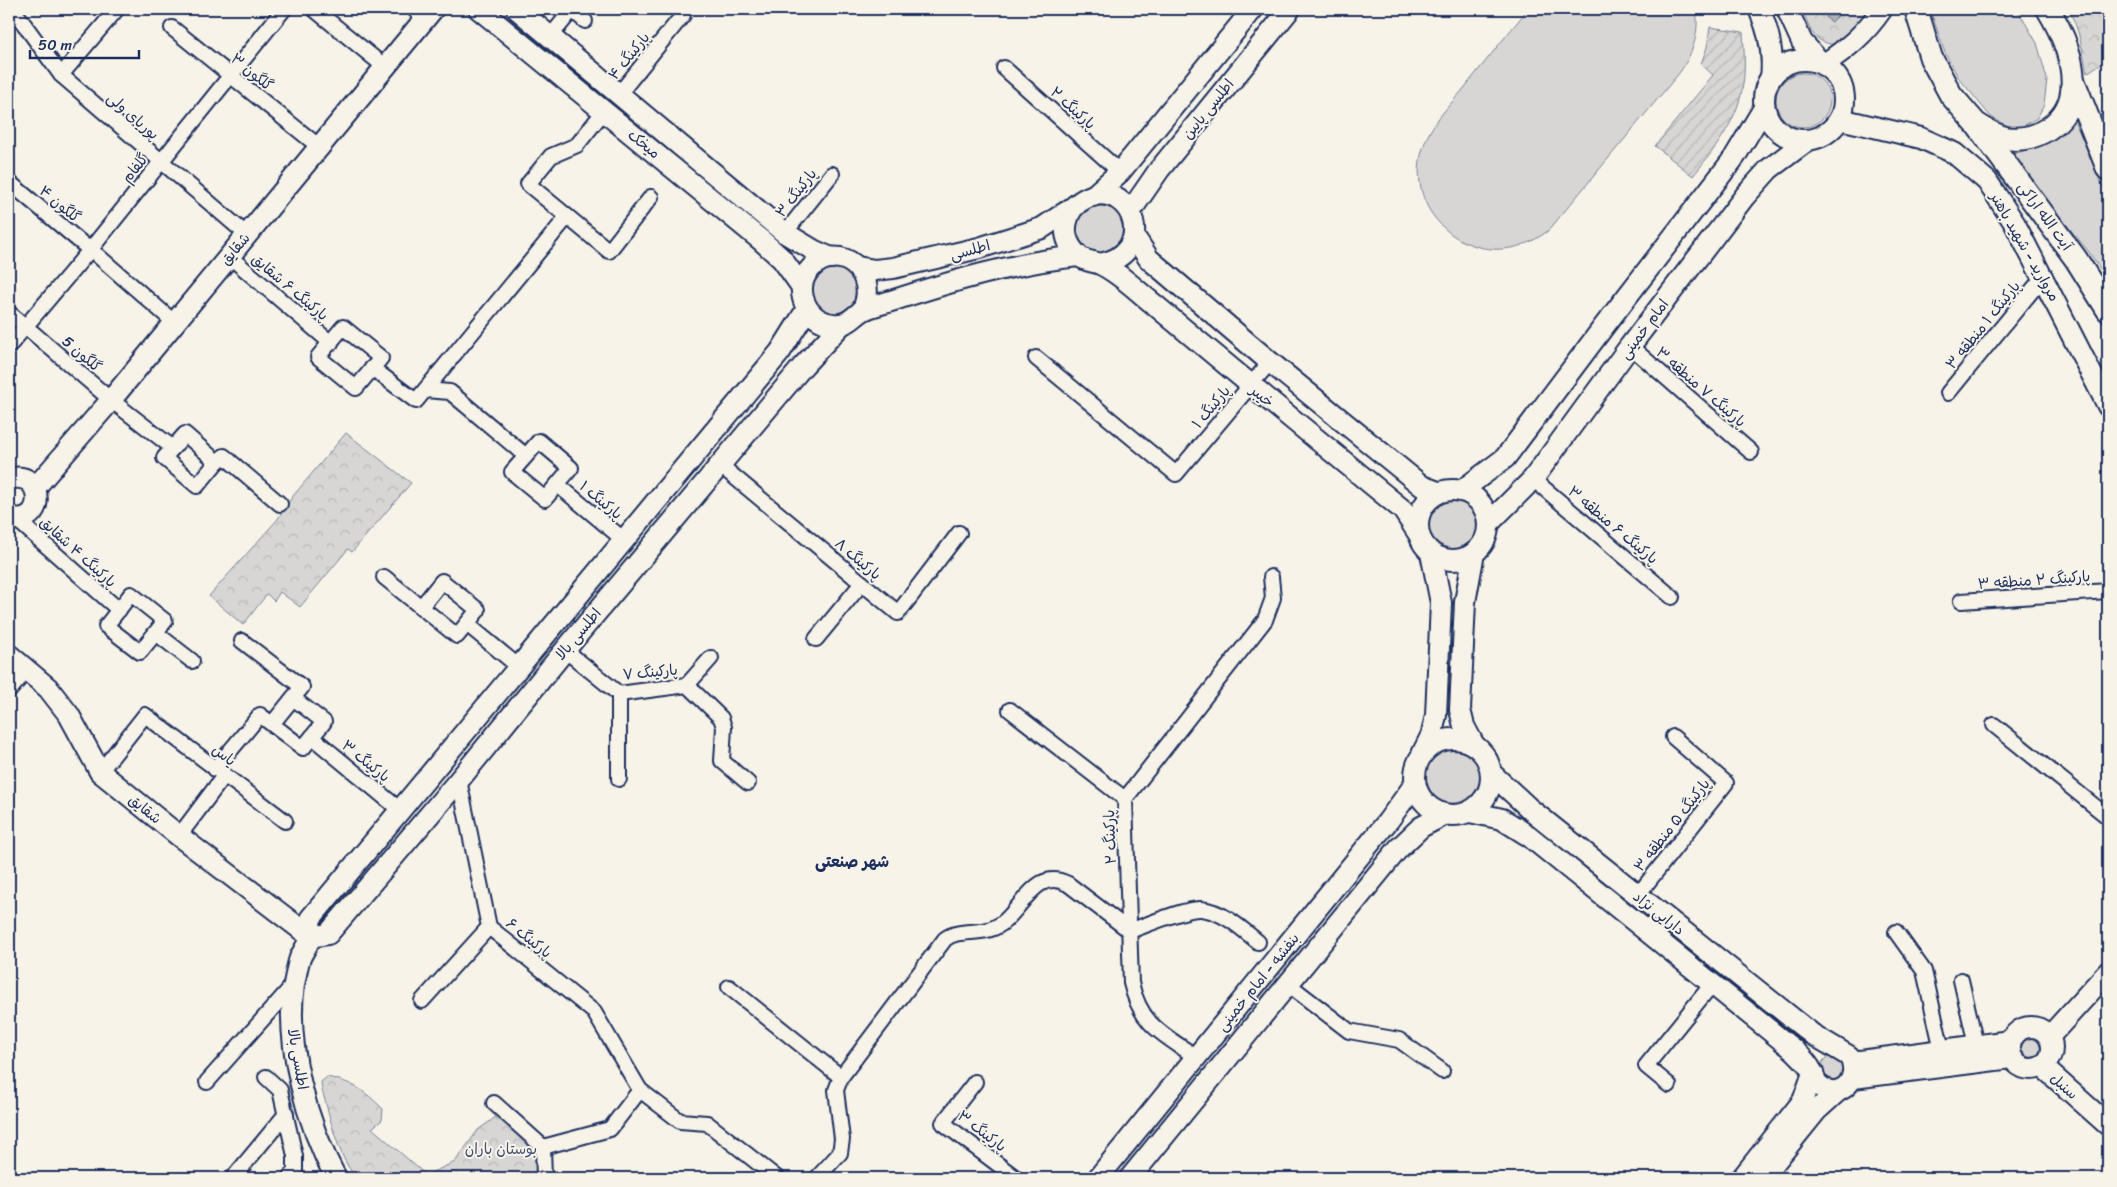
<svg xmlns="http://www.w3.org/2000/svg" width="2117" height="1187" viewBox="0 0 2117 1187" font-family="Sriracha,'Playpen Sans Arabic',sans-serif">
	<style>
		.grass { fill: #d7d6d4; stroke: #798299 }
		.forest { fill: url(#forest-crowns); stroke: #798299 }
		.garden { fill: url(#garden-furrows); stroke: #798299 }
		.water { fill: url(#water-rules); stroke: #727c95 }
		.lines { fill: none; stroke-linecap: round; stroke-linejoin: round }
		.street-casing { stroke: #1b2f5e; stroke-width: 18 }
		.secondary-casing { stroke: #1b2f5e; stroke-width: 24 }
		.primary-casing { stroke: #1b2f5e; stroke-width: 26 }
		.street { stroke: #f7f3e8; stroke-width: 14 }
		.secondary { stroke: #f7f3e8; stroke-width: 20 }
		.primary { stroke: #f7f3e8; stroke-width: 22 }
		.labels { text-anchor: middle; stroke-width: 4; stroke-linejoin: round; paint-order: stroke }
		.street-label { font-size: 15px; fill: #1b2f5e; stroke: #f7f3e8 }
		.park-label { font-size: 15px; fill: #415076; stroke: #f7f3e8 }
		.neighbourhood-label { font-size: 16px; font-weight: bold; fill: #1b2f5e; stroke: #f7f3e8 }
	</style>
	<defs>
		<pattern id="forest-crowns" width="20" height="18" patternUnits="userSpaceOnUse" patternTransform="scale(1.25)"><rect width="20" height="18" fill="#d7d6d4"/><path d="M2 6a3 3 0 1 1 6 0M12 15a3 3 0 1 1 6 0" fill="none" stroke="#b8b8b8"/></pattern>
		<pattern id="garden-furrows" width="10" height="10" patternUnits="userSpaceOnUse" patternTransform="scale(1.25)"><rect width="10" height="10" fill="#d7d6d4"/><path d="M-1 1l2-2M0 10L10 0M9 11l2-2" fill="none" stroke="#b8b8b8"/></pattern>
		<pattern id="water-rules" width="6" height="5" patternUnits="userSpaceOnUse" patternTransform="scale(1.25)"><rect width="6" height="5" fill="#acb0b9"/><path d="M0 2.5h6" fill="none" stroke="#8b909a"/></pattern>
	</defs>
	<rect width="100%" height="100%" fill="#f7f3e8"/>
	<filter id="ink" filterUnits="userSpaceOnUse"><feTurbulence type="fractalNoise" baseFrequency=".02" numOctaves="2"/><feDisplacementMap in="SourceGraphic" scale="10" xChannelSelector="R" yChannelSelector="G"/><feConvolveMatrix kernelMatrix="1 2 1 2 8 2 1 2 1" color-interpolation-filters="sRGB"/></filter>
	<g filter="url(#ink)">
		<!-- grass -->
		<g class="grass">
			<path d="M1528,9H1696C1700,32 1693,53 1680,72L1549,230C1525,249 1496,255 1467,243C1452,237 1439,225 1430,211C1418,191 1416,166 1424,145C1431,124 1447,108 1461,92C1483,64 1506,36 1528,9Z"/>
			<polygon points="1930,9 2017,9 2037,43 2047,79 2044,105 2037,118 2023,126 2009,127 1991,117 1958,77 1945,53"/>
			<circle cx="1803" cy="100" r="27"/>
			<path d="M2072,115L2108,199V281L2089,252L2009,155C2042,146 2053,143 2072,115Z"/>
			<circle cx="1100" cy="229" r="25"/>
			<circle cx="834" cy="291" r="24"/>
			<circle cx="1452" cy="526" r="26"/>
			<circle cx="1453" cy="776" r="27"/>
			<circle cx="2031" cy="1049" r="11"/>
			<path d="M1835,1056L1847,1068L1839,1082L1826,1081C1821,1072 1817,1066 1826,1058Z"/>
		</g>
		<!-- forest -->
		<g class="forest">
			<path d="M1802,9H1878L1836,45C1811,42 1811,30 1802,9Z"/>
			<path d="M2067,9H2108V59L2087,73C2083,54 2079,23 2067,9Z"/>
			<polygon points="346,433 411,483 352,552 348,549 300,607 280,592 274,601 267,594 243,625 209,596 277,520 293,496"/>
			<path d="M327,1077C352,1082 364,1090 383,1109L382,1120L372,1128L426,1175L455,1162L478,1130L504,1111C525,1132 538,1148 546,1178H356C337,1155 331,1119 322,1090L321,1082Z"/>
		</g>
		<!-- garden -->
		<path class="garden" d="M1710,27L1743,32C1744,51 1746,71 1742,90C1736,123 1713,151 1693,176L1655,146L1713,75L1701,64L1707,47Z"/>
		<!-- water -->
		<polygon class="water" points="1828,9 1845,9 1832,22 1826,18 1826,11"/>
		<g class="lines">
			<defs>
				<g id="street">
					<polyline points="13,9 61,75 247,235"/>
					<polyline points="314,9 385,67"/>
					<polyline points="414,9 425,18"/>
					<polyline points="172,28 312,141"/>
					<polyline points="550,37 572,10 585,21"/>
					<polyline points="1004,68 1120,172"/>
					<polyline points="61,75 117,9"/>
					<polyline points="619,94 683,15"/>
					<polyline points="604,111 577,145 551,156 528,184 609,251 651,197"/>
					<polyline points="9,182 90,250"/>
					<polyline points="785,233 832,174"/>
					<polyline points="97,255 175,323"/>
					<polyline points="229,256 331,343"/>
					<polyline points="9,313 25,326"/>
					<polygon points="343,327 381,358 356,388 318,357"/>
					<polyline points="32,332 111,400 173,448"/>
					<polyline points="9,346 90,250 284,9"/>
					<polyline points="1630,346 1751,452"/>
					<polyline points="1036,358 1176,474 1270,362"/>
					<polyline points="372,368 416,401 567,217"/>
					<polyline points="425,390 450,392 526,456"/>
					<polyline points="1948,393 2044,276"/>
					<polygon points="185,434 217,462 197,486 164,458"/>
					<polygon points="539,441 571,468 545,499 512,472"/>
					<polyline points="217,462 224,456 280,504"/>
					<polyline points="720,465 898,613 959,533"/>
					<polyline points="1533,479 1672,597"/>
					<polyline points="558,485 624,540"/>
					<polyline points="16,519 119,610"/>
					<polyline points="384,577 421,607"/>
					<polygon points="442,581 478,610 457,636 421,607"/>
					<polygon points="131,594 165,621 140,652 106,626"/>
					<polyline points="1961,601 2108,591"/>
					<polyline points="467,624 519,667"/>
					<polyline points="156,633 192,661"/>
					<polyline points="816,639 862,583"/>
					<polyline points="242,641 302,687 293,698"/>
					<polyline points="565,650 619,694 687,685 721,718 724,727 722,761 748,783"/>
					<polyline points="687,685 711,658"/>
					<polyline points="9,691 27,670"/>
					<polyline points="1010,710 1125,799"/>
					<polyline points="1994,725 2108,817"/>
					<polyline points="312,737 400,810"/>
					<polyline points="215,769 260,715 303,748 324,722 293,698 272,724"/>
					<polyline points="100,772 145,715 285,821"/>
					<polyline points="619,779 619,694"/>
					<polyline points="459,780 489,927 594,1012 640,1090 680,1121 707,1123 777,1178"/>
					<polyline points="179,836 224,776"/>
					<polyline points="1637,896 1726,783 1673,737"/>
					<polyline points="1896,932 1924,971 1942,1050"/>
					<polyline points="1961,980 1976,1045"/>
					<polyline points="1288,984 1349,1031 1399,1040 1442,1071"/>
					<polyline points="729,987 841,1077"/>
					<polyline points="422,1001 489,927"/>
					<path d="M1196,1057C1163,1034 1141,1026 1131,983L1125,799L1265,620L1273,598L1271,577"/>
					<polyline points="266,1077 280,1090 295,1156 295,1171 289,1178"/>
					<polyline points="207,1082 294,984"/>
					<polyline points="975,1082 943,1123 1016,1178"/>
					<polyline points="1669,1085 1646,1066 1713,983"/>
					<polyline points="494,1103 543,1147 544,1178"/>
					<polyline points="543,1147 610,1129 640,1090"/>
					<polyline points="233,1178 286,1114"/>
					<path d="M817,1178L840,1153L842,1139L836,1090L841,1077L945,939C960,927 983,937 1001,924C1023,908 1036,867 1068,884L1130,931C1146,925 1186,908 1201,909C1223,911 1242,929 1258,942"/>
				</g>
				<g id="secondary">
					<polyline points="479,9 762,241 782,259 802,287"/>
					<polyline points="517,9 785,233 815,251 831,258"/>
					<path d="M1759,9C1769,31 1774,53 1771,78"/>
					<path d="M1787,9L1802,42L1823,65C1849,47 1864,35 1882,9"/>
					<circle cx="1804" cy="100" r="40"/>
					<polyline points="1840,119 1921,138 1954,153 1987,181 2015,224 2108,406"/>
					<polyline points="1093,196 1120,172 1253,9"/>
					<polyline points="1130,212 1159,170 1290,9"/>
					<polyline points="1134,236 1149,259 1270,362 1422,486 1438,492"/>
					<path d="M1100,264C1158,253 1133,183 1091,196C1083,199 1077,203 1072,209C1067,218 1064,228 1067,238C1069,245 1074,252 1079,256C1086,262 1093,261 1100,264C1120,273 1138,292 1155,305C1237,374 1320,442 1403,510L1418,533"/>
					<polyline points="857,267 875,270 893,268 979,248 1042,228 1075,206"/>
					<path d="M862,311C881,273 839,240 811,268C789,290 810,328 840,324C850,323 854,316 862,311C870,306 882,304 891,301C952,281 1014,263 1078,256"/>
					<path d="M9,479C46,468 46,529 9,517"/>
					<polyline points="35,488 111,400 433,9"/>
					<circle cx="1453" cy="525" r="35"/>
					<polyline points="1461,491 1505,458 1605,325 1734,158 1764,108"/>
					<polyline points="1488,524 1533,479 1630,346 1745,196 1769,169 1808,140"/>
					<polyline points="1474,553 1465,602 1460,710 1464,726 1474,745"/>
					<polyline points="9,655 48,688 69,715 100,772 179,836 311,937"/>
					<circle cx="1453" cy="777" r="38"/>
					<polyline points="1423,752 1432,734 1436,715 1441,603 1431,553"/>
					<path d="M1470,812L1502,819L1529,836L1794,1050C1800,1056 1806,1061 1810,1068C1814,1074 1814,1081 1819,1085C1839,1103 1863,1078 1849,1056L1812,1034L1530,809L1491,773"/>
					<polyline points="311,937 328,934 459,780 565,650 803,366 842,324"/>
					<circle cx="2031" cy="1048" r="21"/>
					<polyline points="2049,1037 2108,972"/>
					<polyline points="1853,1062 2010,1041"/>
					<polyline points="2043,1067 2108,1125"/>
					<polyline points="1853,1078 2011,1058"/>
					<path d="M336,1178C307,1124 285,1046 294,984C296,976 297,966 300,958C303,951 308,945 310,938C312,932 310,925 310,919L780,352L807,309"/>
					<polyline points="1098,1178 1388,821 1415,784"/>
					<polyline points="1130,1178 1398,849 1421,827 1444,815"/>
					<polyline points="1742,1178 1803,1101 1813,1073"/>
					<polyline points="1762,1178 1817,1110 1839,1090"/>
				</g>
				<g id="primary">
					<polyline points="1916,9 1931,58 1951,95 1977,125 2076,259 2108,310"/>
					<polyline points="2073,80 2108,169"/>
					<path d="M1978,125C1987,131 1996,136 2006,138C2035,143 2068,123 2072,92C2076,64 2062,32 2048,9"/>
				</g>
			</defs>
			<!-- street casing -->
			<use href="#street" class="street-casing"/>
			<!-- secondary casing -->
			<use href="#secondary" class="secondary-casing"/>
			<!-- primary casing -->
			<use href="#primary" class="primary-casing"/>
			<!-- street -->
			<use href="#street" class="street"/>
			<!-- secondary -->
			<use href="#secondary" class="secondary"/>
			<!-- primary -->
			<use href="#primary" class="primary"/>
		</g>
	</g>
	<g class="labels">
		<!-- street labels -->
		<g class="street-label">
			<text transform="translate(629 56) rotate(-51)" y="5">پارکینگ ۴</text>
			<text transform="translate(252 72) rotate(39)" y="5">گلگون ۳</text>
			<text transform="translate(1073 108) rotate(42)" y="5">پارکینگ ۲</text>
			<text transform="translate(1208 109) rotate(-51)" y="5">اطلسی پایین</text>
			<text transform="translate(133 116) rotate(41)" y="5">پوریای ولی</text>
			<text transform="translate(644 144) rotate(39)" y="5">میخک</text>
			<text transform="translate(135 168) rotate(-51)" y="5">گلفام</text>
			<text transform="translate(796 193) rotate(-52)" y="5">پارکینگ ۳</text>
			<text transform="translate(60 204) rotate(40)" y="5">گلگون ۴</text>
			<text transform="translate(2045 216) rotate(54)" y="5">آیت الله اراکی</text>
			<text transform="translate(2025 247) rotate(60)" y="5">مروارید - شهید باهنر</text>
			<text transform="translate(235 249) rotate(-50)" y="5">شقایق</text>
			<text transform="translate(970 250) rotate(-15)" y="5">اطلسی</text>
			<text transform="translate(290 287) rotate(40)" y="5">پارکینگ ۶ شقایق</text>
			<text transform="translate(1983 325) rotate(-51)" y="5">پارکینگ ۱ منطقه ۳</text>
			<text transform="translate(1644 329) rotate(-53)" y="5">امام خمینی</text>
			<text transform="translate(82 354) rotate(41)" y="5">گلگون 5</text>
			<text transform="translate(1701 387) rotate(41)" y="5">پارکینگ ۷ منطقه ۳</text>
			<text transform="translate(1262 396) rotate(39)" y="5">خیبر</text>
			<text transform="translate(1211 407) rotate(-50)" y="5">پارکینگ ۱</text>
			<text transform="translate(601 500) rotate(40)" y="5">پارکینگ ۱</text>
			<text transform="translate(1613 525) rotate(40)" y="5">پارکینگ ۶ منطقه ۳</text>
			<text transform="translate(78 552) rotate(42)" y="5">پارکینگ ۴ شقایق</text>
			<text transform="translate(858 559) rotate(40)" y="5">پارکینگ ۸</text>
			<text transform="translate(2034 580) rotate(-4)" y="5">پارکینگ ۲ منطقه ۳</text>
			<text transform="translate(578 634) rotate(-50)" y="5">اطلسی بالا</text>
			<text transform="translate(650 672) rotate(-5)" y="5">پارکینگ ۷</text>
			<text transform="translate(224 755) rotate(37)" y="5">یاس</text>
			<text transform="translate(366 761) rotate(39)" y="5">پارکینگ ۳</text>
			<text transform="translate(145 809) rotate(39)" y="5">شقایق</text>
			<text transform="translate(1672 825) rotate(-52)" y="5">پارکینگ ۵ منطقه ۳</text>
			<text transform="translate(1110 837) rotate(-92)" y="5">پارکینگ ۲</text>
			<text transform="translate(1659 913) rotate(38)" y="5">دارایی نژاد</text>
			<text transform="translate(529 938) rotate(39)" y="5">پارکینگ ۶</text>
			<text transform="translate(1258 982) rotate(-51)" y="5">بنفشه - امام خمینی</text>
			<text transform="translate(298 1059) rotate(80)" y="5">اطلسی بالا</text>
			<text transform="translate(2064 1086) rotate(41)" y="5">سنبل</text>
			<text transform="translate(982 1131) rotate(38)" y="5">پارکینگ ۳</text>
		</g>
		<!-- park labels -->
		<g class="park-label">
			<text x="501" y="1154">بوستان باران</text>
		</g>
		<!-- neighbourhood labels -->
		<g class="neighbourhood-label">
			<text x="852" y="867">شهر صنعتی</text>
		</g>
	</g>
	<!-- margin -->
	<rect width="2117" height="1187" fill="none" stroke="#f7f3e8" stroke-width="30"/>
	<rect x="15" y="15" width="2087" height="1157" fill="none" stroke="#1b2f5e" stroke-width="2" filter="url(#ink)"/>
	<!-- scale -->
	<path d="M30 50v8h109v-8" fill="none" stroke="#1b2f5e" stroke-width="2.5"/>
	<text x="38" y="50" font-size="15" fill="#1b2f5e" stroke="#f7f3e8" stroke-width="4" paint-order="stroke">50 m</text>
</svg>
